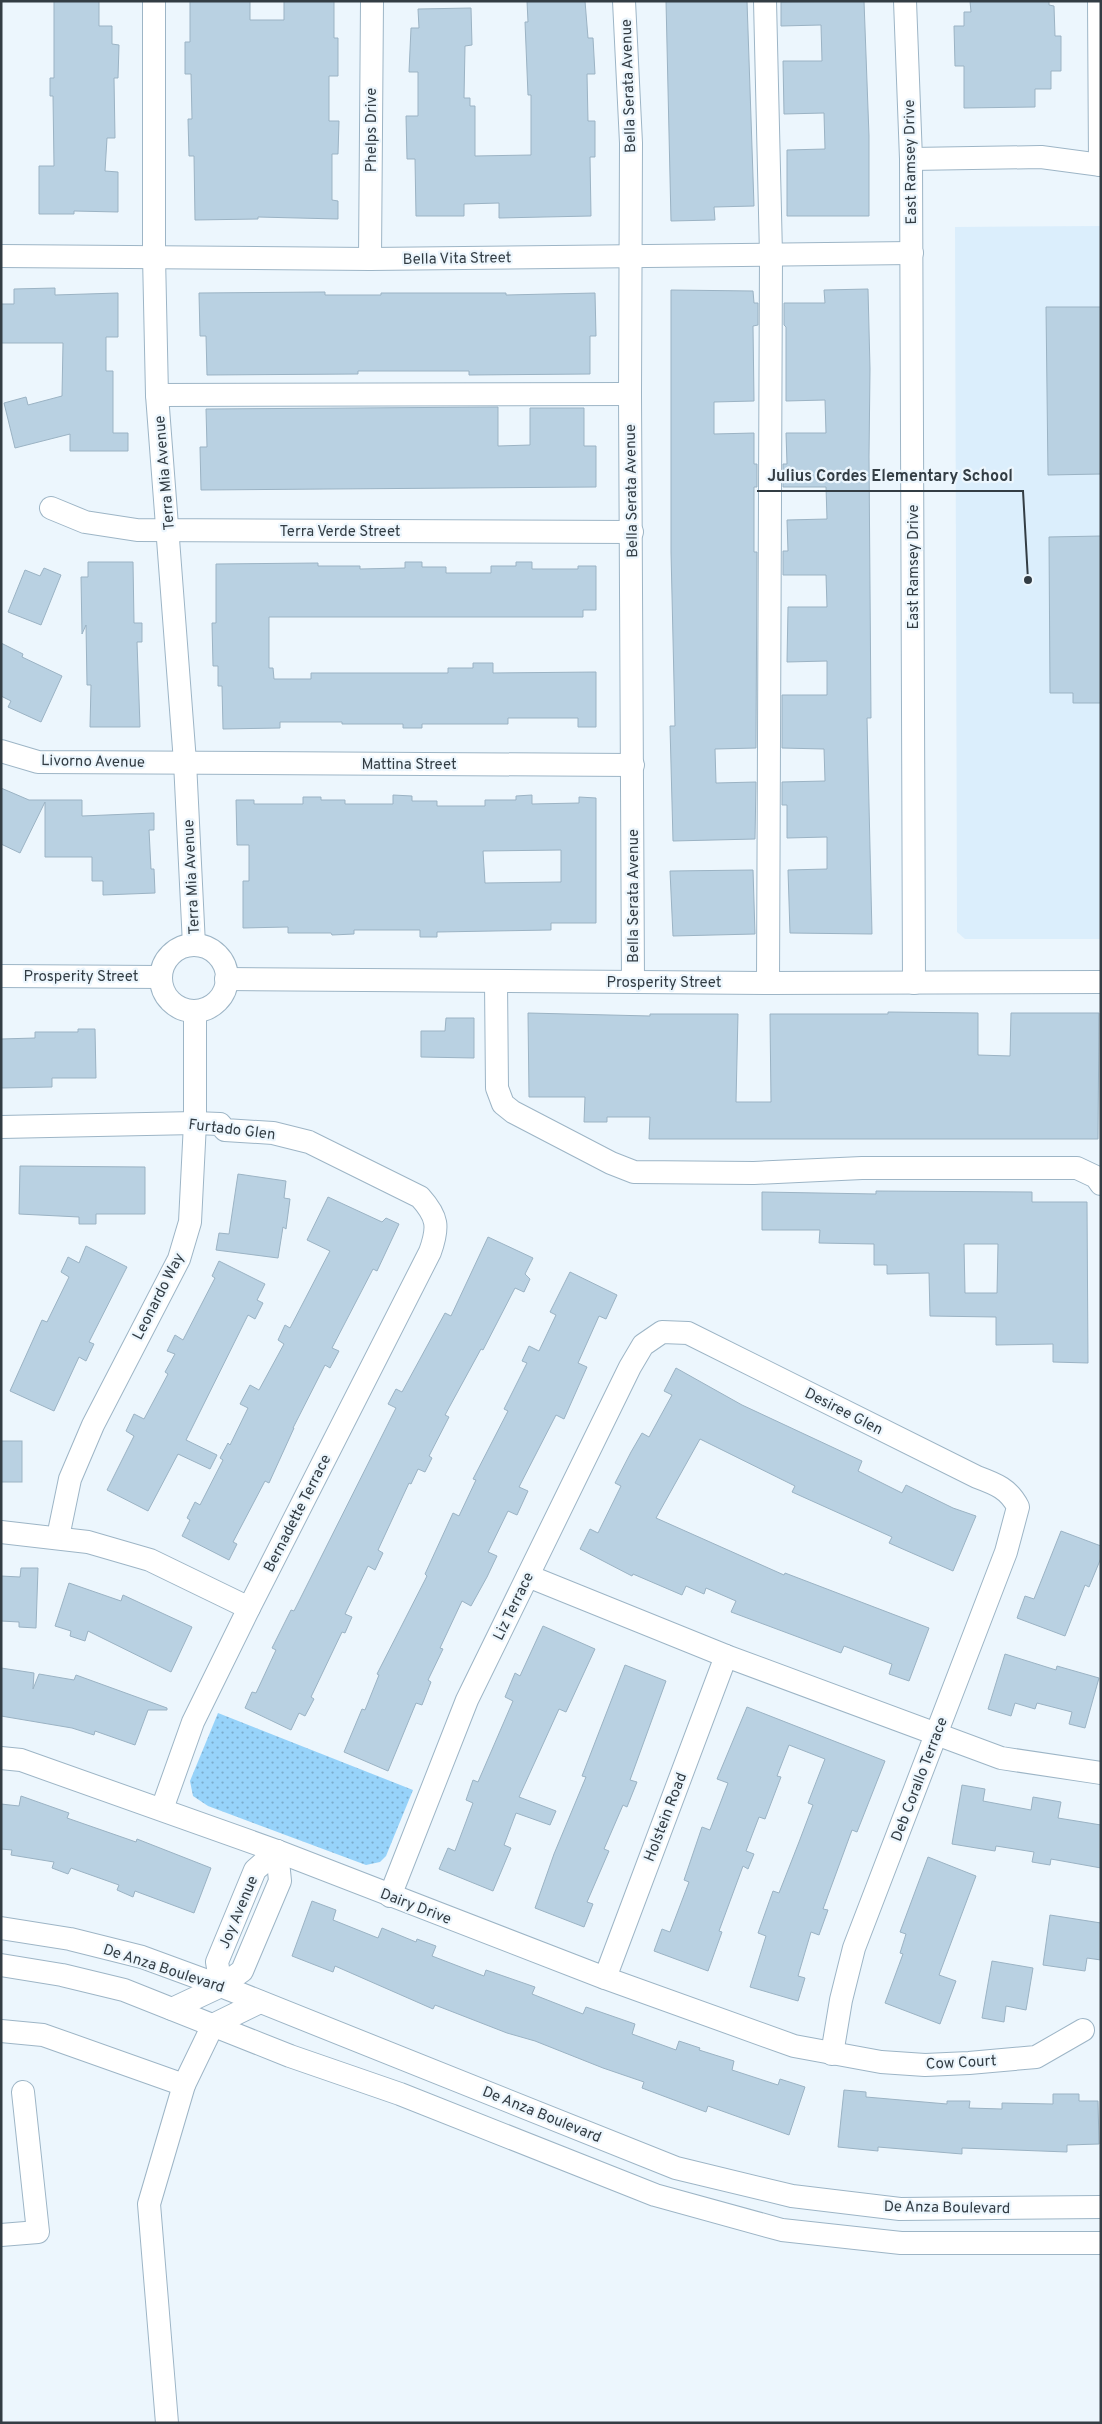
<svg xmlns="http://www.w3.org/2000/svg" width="1102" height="2424" viewBox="0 0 1102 2424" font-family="Overpass,sans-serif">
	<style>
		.built { fill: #dbeefc }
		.green { fill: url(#green-dots) }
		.building { fill: #b9d1e2; stroke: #9bb3c4; fill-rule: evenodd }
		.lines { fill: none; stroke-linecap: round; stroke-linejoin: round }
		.minor-casing { stroke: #9db5c6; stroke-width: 24 }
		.minor { stroke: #fff; stroke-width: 22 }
		.labels { text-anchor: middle; stroke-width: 4.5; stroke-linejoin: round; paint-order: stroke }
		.street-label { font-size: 15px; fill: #333d44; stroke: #ecf6fd }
		.leader { fill: none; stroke: #333d44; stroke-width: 2 }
		.callout-dot { fill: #333d44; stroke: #ecf6fd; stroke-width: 2 }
		.callout-label { font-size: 16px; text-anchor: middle; font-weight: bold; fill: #333d44; stroke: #ecf6fd; stroke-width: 4.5; stroke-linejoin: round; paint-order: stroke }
	</style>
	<defs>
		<pattern id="green-dots" width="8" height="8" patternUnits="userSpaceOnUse" patternTransform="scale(1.25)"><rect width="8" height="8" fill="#97d3fa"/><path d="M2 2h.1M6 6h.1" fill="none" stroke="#7caccc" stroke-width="1.8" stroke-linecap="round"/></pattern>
	</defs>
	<rect width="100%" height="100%" fill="#ecf6fd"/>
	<!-- built -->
	<polygon class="built" points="1101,226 1101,939 965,939 957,932 955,227"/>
	<!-- green -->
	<polygon class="green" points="218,1713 413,1790 386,1856 380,1862 366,1865 208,1806 193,1796 190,1781"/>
	<!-- building -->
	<g class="building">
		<polygon points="54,1 99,1 99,26 112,26 112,44 119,45 118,78 114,78 115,138 107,138 105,171 118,172 118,212 74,211 74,214 39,214 39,166 54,166 53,96 50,96 50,78 54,78"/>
		<polygon points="190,1 250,1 250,20 284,20 284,1 334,1 334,38 338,38 338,76 329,76 329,121 339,121 338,154 332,154 332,200 338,201 338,219 258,217 258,219 195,220 194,156 189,156 188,119 192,119 191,74 185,74 185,42 190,42"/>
		<polygon points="527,1 585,1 588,38 593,38 595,74 587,74 588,121 595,121 595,157 590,157 591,216 499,218 499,203 464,204 464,216 416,216 415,159 407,159 406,116 418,116 418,72 409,72 411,28 419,28 418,9 471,8 472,45 465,46 464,98 470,98 470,106 475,106 475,156 531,155 531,95 528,95 525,22 528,22"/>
		<polygon points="666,1 747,1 754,206 714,207 715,220 671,221"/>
		<polygon points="864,1 869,136 869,216 787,216 787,150 825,149 824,113 784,114 783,61 822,61 821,25 781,26 781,2"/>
		<polygon points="970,1 1049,1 1049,5 1054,6 1055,36 1061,36 1061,71 1051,71 1051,89 1035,89 1035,107 964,108 964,66 955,66 954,26 964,26 964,12 971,12"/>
		<polygon points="55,288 55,295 118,293 118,337 106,337 106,371 113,371 113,433 128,433 128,451 70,451 70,434 15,448 4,403 26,397 28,405 62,396 63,343 1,343 1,304 14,304 14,289"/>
		<polygon points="868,289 870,369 869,456 871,718 867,718 872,934 790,933 788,870 827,869 827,837 787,838 787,805 782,805 782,782 825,781 824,749 782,748 782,695 827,695 827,661 787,662 788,607 827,607 826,575 783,575 783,551 788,551 787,520 827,519 826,487 783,487 783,464 787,464 786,433 826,433 825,400 786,401 786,327 784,325 784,303 825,303 824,290"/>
		<polygon points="671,290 753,291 754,303 758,303 758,325 753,326 754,401 714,402 714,434 754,433 754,464 757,464 757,487 754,487 754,552 757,552 756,748 715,749 716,783 756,782 755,839 673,841 670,726 675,726 671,552"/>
		<polygon points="325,292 325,295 381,295 381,293 506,293 506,295 595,293 596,336 590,336 590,374 469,375 469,371 358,371 358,374 207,375 206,336 200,336 199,293"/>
		<polygon points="1046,307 1101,307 1101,474 1048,475"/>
		<polygon points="498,407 498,446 530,445 530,408 584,408 584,446 596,446 596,487 201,490 200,447 207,447 206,409"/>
		<polygon points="1101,536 1101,703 1073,703 1073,693 1050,693 1049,537"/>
		<polygon points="88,562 133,562 134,623 142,623 142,642 137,642 140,727 90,727 91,685 87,685 86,625 82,634 81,577 88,577"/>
		<polygon points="405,562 422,562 422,567 446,567 446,573 491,573 491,566 516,566 516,562 532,562 532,569 578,569 578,566 596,566 596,610 583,610 583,617 269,617 269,668 273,668 274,679 311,679 311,673 448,673 448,668 473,668 473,663 493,663 493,673 596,672 596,727 578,727 578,718 508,718 508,724 422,724 422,728 403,728 403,724 342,724 342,722 280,722 280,728 223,729 222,686 218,686 218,666 213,666 212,623 216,623 216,564 318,563 318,566 360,566 360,569 405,568"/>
		<polygon points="44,568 61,575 41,625 8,612 25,570 40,576"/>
		<polygon points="1,643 23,654 22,657 62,676 41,722 8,707 11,701 1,696"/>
		<polygon points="1,788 29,800 82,800 82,816 154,813 154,830 149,830 151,869 154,869 155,893 103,895 103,881 92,881 92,857 45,857 45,802 20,853 1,844"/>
		<path d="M393,795L412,796V801H437V806H485V800H516V796L532,795V804L579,803V797L596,798V923H551V930L437,932V937H420V930H354V934L332,935L331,933H288V927L243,928V881H249V845H237L236,800H254V804H303V797H321V800H345V804H393ZM561,850V882L485,883L483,851Z"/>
		<polygon points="753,870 755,934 673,936 670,871"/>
		<polygon points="888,1012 978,1013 978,1055 1010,1056 1011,1013 1099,1013 1098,1139 649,1139 650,1117 607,1117 607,1122 584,1122 585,1097 529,1097 528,1013 650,1016 650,1014 738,1014 736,1102 771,1102 770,1014 888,1014"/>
		<polygon points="446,1018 474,1018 474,1058 421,1057 421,1031 445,1031"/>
		<polygon points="78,1029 95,1029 96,1078 52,1078 52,1087 1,1088 1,1039 35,1038 35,1032 78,1032"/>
		<polygon points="20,1166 145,1167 145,1214 96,1214 96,1224 79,1224 79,1217 19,1214"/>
		<polygon points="238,1174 286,1181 284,1198 290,1199 286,1229 283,1227 278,1258 216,1250 219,1233 229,1234"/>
		<path d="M876,1191L1032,1192V1202H1087L1088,1363L1053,1362V1344L996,1345V1317L930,1316L929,1273L887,1274V1265H874V1244L819,1243L820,1230H762V1192L876,1194ZM964,1244H998L997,1293H965Z"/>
		<polygon points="328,1197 382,1222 386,1218 399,1224 377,1271 373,1269 332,1348 339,1351 330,1368 325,1365 293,1428 294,1428 269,1483 265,1481 233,1542 237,1544 229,1560 182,1536 190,1520 187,1518 195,1502 200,1505 223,1460 220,1458 228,1443 230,1445 248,1408 240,1404 250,1385 259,1390 284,1344 278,1340 285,1325 290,1328 330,1251 307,1240"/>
		<polygon points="488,1237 533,1258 525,1274 530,1279 524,1292 515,1288 483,1350 481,1349 445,1415 449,1417 429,1456 432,1458 425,1472 418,1469 411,1484 409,1483 378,1550 383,1553 375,1570 368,1566 345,1614 352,1617 345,1633 342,1632 311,1697 314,1699 305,1716 299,1713 291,1730 245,1708 252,1692 256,1693 276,1650 272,1648 291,1610 294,1611 396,1408 388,1404 396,1389 402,1392 445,1313 451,1316"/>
		<polygon points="86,1246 127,1267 89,1342 94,1344 86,1361 79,1357 54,1411 10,1391 42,1320 47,1322 69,1277 61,1272 68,1257 79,1263"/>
		<polygon points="219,1261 265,1284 257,1300 263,1303 255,1319 248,1315 186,1440 217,1455 210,1469 178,1454 148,1511 107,1490 134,1436 126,1431 134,1414 144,1419 168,1374 165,1372 175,1354 167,1351 175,1335 183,1340 215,1278 212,1276"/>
		<polygon points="570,1272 617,1295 606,1319 599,1316 578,1363 587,1367 564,1419 556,1415 519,1487 528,1491 517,1515 508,1511 488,1552 497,1556 487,1577 471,1606 462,1601 440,1648 443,1649 428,1680 431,1682 422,1705 416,1703 388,1771 344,1752 362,1709 365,1710 379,1675 377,1674 427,1576 425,1574 453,1513 459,1516 476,1480 473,1479 508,1411 504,1409 527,1363 522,1361 529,1346 539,1351 556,1315 550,1312"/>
		<polygon points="676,1368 742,1405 862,1461 858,1471 902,1493 906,1485 953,1508 976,1516 953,1571 889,1543 892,1537 792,1492 795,1486 700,1439 656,1518 784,1575 785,1573 929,1628 909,1681 889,1674 892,1664 844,1646 841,1653 731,1612 736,1601 706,1588 704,1594 686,1586 682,1595 633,1574 632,1576 580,1549 590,1529 598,1533 621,1486 615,1483 631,1452 642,1433 649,1437 672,1395 664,1391"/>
		<rect x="1" y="1441" width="21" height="41"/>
		<polygon points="1061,1531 1101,1546 1101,1558 1089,1587 1085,1585 1065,1636 1017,1618 1025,1596 1034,1599"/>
		<polygon points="21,1568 38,1568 36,1628 19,1627 19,1622 1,1621 1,1576 20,1577"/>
		<polygon points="69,1583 121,1601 123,1595 192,1627 171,1672 88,1631 85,1641 70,1636 71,1631 55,1626"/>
		<polygon points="543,1626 595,1649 566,1712 559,1709 519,1797 556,1811 550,1825 516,1813 504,1845 511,1848 493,1891 439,1869 448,1848 455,1851 473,1803 466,1800 473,1780 478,1782 513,1701 505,1697 515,1673 520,1676"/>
		<polygon points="1005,1654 1056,1670 1057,1666 1099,1678 1085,1728 1069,1724 1072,1712 1037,1703 1035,1709 1015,1703 1011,1716 988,1709"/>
		<polygon points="625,1665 666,1681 630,1780 637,1782 627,1807 623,1805 604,1849 609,1851 587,1902 593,1904 584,1927 535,1908 554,1854 586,1777 582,1776"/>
		<polygon points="1,1668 34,1673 33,1689 39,1674 74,1680 76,1675 167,1708 167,1710 148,1710 135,1745 95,1731 94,1735 72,1728 1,1716"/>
		<polygon points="747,1707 885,1761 857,1832 852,1830 823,1909 828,1910 819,1935 811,1932 798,1976 805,1978 798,2001 750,1987 766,1936 758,1933 773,1891 779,1893 799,1842 813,1805 808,1803 825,1759 789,1745 777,1776 781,1777 765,1819 759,1817 746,1851 754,1854 748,1869 743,1866 719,1931 722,1932 708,1971 654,1951 662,1929 670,1932 689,1882 684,1880 702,1827 710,1830 728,1783 717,1779"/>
		<polygon points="962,1785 985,1789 983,1801 1031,1810 1033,1797 1061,1802 1058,1818 1101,1825 1101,1868 1051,1859 1050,1865 1032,1862 1034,1852 996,1846 995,1851 952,1844"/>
		<polygon points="21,1796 69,1813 67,1818 136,1842 137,1839 211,1868 194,1913 135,1891 133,1897 117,1890 119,1885 71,1868 68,1874 52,1868 54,1862 11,1855 12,1850 1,1849 1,1804 19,1806"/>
		<polygon points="928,1857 976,1876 939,1975 956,1981 940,2024 885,2003 903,1954 900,1953 906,1934 900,1932"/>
		<polygon points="312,1901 336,1910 333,1920 378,1938 382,1928 416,1942 417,1939 436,1946 432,1956 484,1976 486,1970 535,1987 532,1994 583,2014 586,2007 635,2024 632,2034 676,2050 679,2041 700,2048 699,2050 734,2061 732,2070 778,2085 780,2079 805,2087 789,2135 708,2106 706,2112 642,2088 644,2082 603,2068 535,2041 507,2033 435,2005 433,2009 335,1966 333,1972 292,1956"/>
		<polygon points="1050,1915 1101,1923 1101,1960 1087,1958 1085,1971 1043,1965"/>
		<polygon points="992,1961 1033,1968 1026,2010 1006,2006 1004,2022 982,2018"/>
		<polygon points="844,2090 866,2092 866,2097 947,2104 947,2101 970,2101 969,2108 1002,2109 1002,2103 1053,2104 1053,2094 1079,2094 1079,2101 1098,2101 1099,2144 1067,2145 1067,2152 962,2148 962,2154 878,2147 878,2151 838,2147"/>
	</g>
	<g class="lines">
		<defs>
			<g id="minor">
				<polyline points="154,1 154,256 157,395 185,762 194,945"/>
				<polyline points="624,1 631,143 630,394 633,981"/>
				<polyline points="765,1 771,255 768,983"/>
				<polyline points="905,1 911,159 914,983"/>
				<polyline points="1099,1 1100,165"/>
				<polyline points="911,159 1041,157 1101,165"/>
				<polyline points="1,256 370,259 912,253"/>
				<polyline points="370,259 372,1"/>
				<polyline points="157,395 630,394"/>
				<polyline points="51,508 85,522 137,530 632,532"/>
				<polyline points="1,751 38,762 633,765"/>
				<circle cx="194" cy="978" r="33"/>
				<polyline points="1,976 160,977"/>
				<polyline points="226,979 768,983 1101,982"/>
				<polyline points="496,982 497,1088 503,1104 513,1112 611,1163 634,1172 754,1173 862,1168 1077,1168 1096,1177 1101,1184"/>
				<path d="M1,1127L195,1123L220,1124L225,1130L273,1133L309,1142L420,1197C438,1217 439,1227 430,1252L249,1608L193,1722L162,1809"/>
				<polyline points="1,1532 88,1542 150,1560 249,1608"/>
				<polyline points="58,1537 70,1479 93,1425 179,1259 190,1222 195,1123 195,1011"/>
				<polyline points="528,1576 726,1656 1001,1758 1101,1773"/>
				<polyline points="1,1758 21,1760 277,1851 605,1978 794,2046 881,2062 925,2065 969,2063 1036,2057 1083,2030"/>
				<path d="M390,1896L467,1700L630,1367L643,1345L662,1332L688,1333L977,1477C996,1484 1009,1489 1018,1507L1006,1552L854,1948L841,2000L832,2054"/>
				<polyline points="1,1928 70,1939 142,1957 221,1986 676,2168 792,2196 900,2209 1101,2207"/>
				<polyline points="1,1965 62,1975 124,1990 290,2056 400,2094 655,2195 782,2230 901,2243 1101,2243"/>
				<polyline points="605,1978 726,1656"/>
				<polyline points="221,1986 217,1962 255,1870 277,1851"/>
				<polyline points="172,2009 221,1986 242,1971 280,1881 277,1851"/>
				<polyline points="1,2031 43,2035 184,2085 213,2025 260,2002"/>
				<polyline points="1,2235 38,2232 23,2092"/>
				<polyline points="167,2423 149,2204 184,2085"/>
			</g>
		</defs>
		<!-- minor casing -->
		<use href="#minor" class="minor-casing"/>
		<!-- minor -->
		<use href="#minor" class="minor"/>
	</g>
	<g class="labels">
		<!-- street labels -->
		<g class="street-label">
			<text transform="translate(628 86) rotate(-92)" y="5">Bella Serata Avenue</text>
			<text transform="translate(371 130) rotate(-90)" y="5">Phelps Drive</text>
			<text transform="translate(910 162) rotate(-91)" y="5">East Ramsey Drive</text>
			<text transform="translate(457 258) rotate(-1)" y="5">Bella Vita Street</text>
			<text transform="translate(164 473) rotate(-95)" y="5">Terra Mia Avenue</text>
			<text transform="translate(631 491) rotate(-91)" y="5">Bella Serata Avenue</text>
			<text x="340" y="536">Terra Verde Street</text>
			<text transform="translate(913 567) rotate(-90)" y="5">East Ramsey Drive</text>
			<text transform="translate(93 761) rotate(1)" y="5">Livorno Avenue</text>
			<text x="409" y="769">Mattina Street</text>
			<text transform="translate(191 877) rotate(-93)" y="5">Terra Mia Avenue</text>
			<text transform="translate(633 896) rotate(-90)" y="5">Bella Serata Avenue</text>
			<text x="81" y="981">Prosperity Street</text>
			<text x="664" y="987">Prosperity Street</text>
			<text transform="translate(232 1129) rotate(7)" y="5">Furtado Glen</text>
			<text transform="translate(158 1296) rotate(-63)" y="5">Leonardo Way</text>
			<text transform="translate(844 1411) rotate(27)" y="5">Desiree Glen</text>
			<text transform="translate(297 1513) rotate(-63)" y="5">Bernadette Terrace</text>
			<text transform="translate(513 1606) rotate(-64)" y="5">Liz Terrace</text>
			<text transform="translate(919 1779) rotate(-69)" y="5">Deb Corallo Terrace</text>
			<text transform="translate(665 1817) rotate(-69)" y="5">Holstein Road</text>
			<text transform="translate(416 1906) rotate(21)" y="5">Dairy Drive</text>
			<text transform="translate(238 1912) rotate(-67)" y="5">Joy Avenue</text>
			<text transform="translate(164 1968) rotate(18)" y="5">De Anza Boulevard</text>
			<text transform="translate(961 2062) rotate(-3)" y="5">Cow Court</text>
			<text transform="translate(542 2114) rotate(22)" y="5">De Anza Boulevard</text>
			<text transform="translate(947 2207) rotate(1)" y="5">De Anza Boulevard</text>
		</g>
	</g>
	<!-- callouts -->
	<path class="leader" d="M1028 580L1023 491H757"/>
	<circle class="callout-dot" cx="1028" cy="580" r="5"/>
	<g class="callout-label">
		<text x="890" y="481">Julius Cordes Elementary School</text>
	</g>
	<!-- border -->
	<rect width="1102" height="2424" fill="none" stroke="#333d44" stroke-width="5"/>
</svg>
